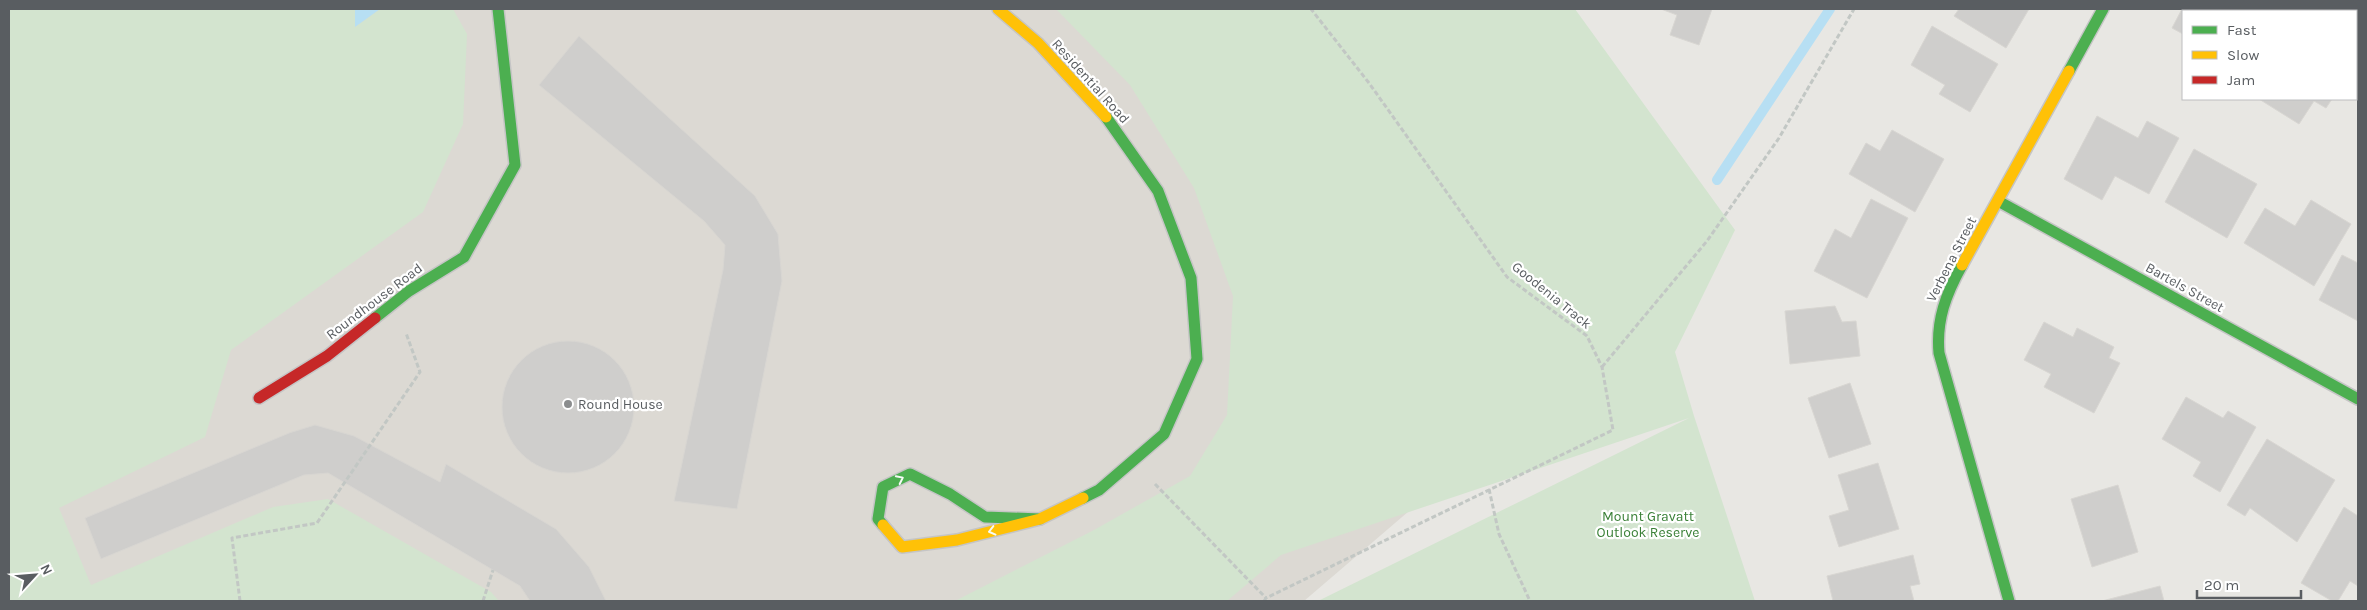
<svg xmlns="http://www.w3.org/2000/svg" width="2367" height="610" viewBox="0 0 2367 610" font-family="Karla,sans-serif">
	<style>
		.education { fill: #dcd9d3 }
		.green { fill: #d3e4cf }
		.water { fill: #b7dff3 }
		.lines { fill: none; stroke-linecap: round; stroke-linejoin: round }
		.stream { stroke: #b7dff3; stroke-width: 10 }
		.building { fill: #cfcecc; stroke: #d8d6d2 }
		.fast-casing { stroke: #c5c5c5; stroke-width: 14 }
		.slow-casing { stroke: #c5c5c5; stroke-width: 14 }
		.jam-casing { stroke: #c5c5c5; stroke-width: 14 }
		.path { stroke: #c2c7c4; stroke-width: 3; stroke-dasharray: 5 2.5; stroke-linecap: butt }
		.fast { stroke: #4caf50; stroke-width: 11 }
		.slow { stroke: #ffc107; stroke-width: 11 }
		.jam { stroke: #c62828; stroke-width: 11 }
		.oneway { stroke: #f6fbf6 }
		.poi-dot { fill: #8b8d8e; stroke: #fff; stroke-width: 2 }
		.labels { text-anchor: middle; stroke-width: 4.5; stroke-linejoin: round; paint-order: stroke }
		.street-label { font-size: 14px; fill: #595d61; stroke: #fff }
		.poi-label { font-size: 14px; fill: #595d61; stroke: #fff; text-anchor: start }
		.park-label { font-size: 14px; fill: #3b8138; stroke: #fff }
	</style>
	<rect width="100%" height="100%" fill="#e8e7e3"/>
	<!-- education -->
	<polygon class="education" points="9,9 1499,9 1597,350 1304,601 9,601"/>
	<!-- green -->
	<g class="green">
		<polygon points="9,9 355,9 355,27 380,9 453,9 467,34 463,124 423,212 231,350 205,437 59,508 91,585 273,507 328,499 491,592 499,601 9,601"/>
		<polygon points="1056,9 1575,9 1735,230 1675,352 1694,416 1755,601 1318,601 1689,418 1281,555 1227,601 955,601 1094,530 1190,476 1227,415 1233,296 1194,188 1130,85"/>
	</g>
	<!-- water -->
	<polygon class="water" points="355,9 380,9 355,27"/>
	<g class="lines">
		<!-- stream -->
		<polyline class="stream" points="1717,180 1830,9"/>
	</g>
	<!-- building -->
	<g class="building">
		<polygon points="1661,9 1712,9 1699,45 1670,35 1677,15"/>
		<polygon points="1959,9 2029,9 2006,48 1954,16"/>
		<polygon points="2182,9 2246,9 2251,11 2183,11 2183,34 2172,28"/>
		<polygon points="1932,26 1998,64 1970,112 1939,94 1945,85 1911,65"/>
		<polygon points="579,36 755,196 778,234 782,281 737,509 674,501 723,270 725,245 704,221 539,85"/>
		<polygon points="2259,99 2332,99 2326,108 2314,101 2299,124"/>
		<polygon points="2097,116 2138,138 2147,121 2179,138 2149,194 2115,176 2102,200 2064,179"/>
		<polygon points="1892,130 1944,159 1915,212 1849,174 1866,143 1880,151"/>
		<polygon points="2194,149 2257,184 2227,238 2165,202"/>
		<polygon points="1871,199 1908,218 1867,298 1814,271 1835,229 1851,238"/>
		<polygon points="2311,200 2351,224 2314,286 2244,243 2265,208 2295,226"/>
		<polygon points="2342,255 2358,263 2358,321 2319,300"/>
		<polygon points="1835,306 1842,322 1856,321 1860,356 1790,364 1785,311"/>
		<polygon points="2044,322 2073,337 2077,328 2114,347 2109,358 2120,363 2094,413 2044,387 2051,374 2024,360"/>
		<circle cx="568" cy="407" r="66"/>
		<polygon points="1850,383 1871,444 1829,458 1808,398"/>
		<polygon points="2186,397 2223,418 2228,411 2256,427 2220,492 2193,476 2201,462 2162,439"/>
		<polygon points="315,425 354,436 440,482 446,464 556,529 589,567 606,601 530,601 520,586 328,473 304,475 101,559 85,518 289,433"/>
		<polygon points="2267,439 2335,480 2297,542 2250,508 2245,516 2227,505"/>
		<polygon points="1878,463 1899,529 1839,547 1829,516 1849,510 1838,475"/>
		<polygon points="2118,485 2138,552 2092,567 2071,499"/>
		<polygon points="2344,507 2358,516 2358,586 2350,581 2338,601 2332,601 2301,583"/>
		<polygon points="1913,555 1920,584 1910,586 1914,601 1833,601 1827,576"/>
		<polygon points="2160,586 2164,601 2102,601"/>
	</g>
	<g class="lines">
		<defs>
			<g id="fast">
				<polyline points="2069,71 2103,9"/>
				<polyline points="1998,201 2358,399"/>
				<path d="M1962,265C1946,294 1936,320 1939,353L2009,601"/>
				<polyline points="375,318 409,291 464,257 515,165 498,9"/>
				<polyline points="1083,498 1099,490 1164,434 1197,359 1191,278 1158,191 1106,117"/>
				<polyline points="883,525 878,519 883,487 910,474 950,494 985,517 1040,519"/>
			</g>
			<g id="slow">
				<polyline points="998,9 1038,43 1106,117"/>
				<polyline points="1962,265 2069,71"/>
				<polyline points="883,525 902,547 957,540 1040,519 1083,498"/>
			</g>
			<polyline id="jam" points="259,398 327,356 375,318"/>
		</defs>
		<!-- fast casing -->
		<use href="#fast" class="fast-casing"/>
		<!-- slow casing -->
		<use href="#slow" class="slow-casing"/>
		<!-- jam casing -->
		<use href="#jam" class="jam-casing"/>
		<!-- path -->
		<g class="path">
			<polyline points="1602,367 1707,241 1779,138 1854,9"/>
			<polyline points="1155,484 1266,598"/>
			<polyline points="1489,489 1499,534 1530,601"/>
			<polyline points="240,601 232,538 317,523 420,372 406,333"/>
			<polyline points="483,601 493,570"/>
			<polyline points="1264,601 1266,598 1613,430 1602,367 1587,336 1507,277 1369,83 1311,9"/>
		</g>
		<!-- fast -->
		<use href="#fast" class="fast"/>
		<!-- slow -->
		<use href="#slow" class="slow"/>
		<!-- jam -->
		<use href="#jam" class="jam"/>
	</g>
	<!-- one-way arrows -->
	<defs><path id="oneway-chevron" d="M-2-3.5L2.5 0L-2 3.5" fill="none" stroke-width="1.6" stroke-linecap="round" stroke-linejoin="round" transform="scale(1.25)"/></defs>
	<g class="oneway">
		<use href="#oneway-chevron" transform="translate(900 479) rotate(-26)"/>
		<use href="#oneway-chevron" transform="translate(992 531) rotate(166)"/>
	</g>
	<!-- markers -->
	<circle class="poi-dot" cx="568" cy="404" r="5"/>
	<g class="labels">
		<!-- street labels -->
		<g class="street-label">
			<text transform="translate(1091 81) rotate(48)" y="5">Residential Road</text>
			<text transform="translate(1951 259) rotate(-63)" y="5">Verbena Street</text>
			<text transform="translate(2185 287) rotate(29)" y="5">Bartels Street</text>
			<text transform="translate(1552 295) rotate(39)" y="5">Goodenia Track</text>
			<text transform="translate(374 301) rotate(-37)" y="5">Roundhouse Road</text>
		</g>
		<!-- poi labels -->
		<g class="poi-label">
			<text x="578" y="409">Round House</text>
		</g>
		<!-- park labels -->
		<g class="park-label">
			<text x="1648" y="521">Mount Gravatt<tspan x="1648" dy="16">Outlook Reserve</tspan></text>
		</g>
	</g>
	<!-- border -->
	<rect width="2367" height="610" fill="none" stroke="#595d61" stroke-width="20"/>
	<!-- legend -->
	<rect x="2182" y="10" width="175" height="90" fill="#ffffff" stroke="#bdbec0"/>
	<rect x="2192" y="26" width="25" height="8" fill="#4caf50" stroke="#bdbec0"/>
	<text x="2227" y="35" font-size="15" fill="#595d61">Fast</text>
	<rect x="2192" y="51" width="25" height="8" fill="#ffc107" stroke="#bdbec0"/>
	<text x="2227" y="60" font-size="15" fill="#595d61">Slow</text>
	<rect x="2192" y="76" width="25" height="8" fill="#c62828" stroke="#bdbec0"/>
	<text x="2227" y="85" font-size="15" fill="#595d61">Jam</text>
	<!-- north arrow -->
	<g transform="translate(35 575) rotate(64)" stroke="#ffffff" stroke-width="4" paint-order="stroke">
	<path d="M0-4L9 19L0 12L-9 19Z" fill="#595d61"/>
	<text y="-8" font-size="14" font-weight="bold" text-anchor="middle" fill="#595d61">N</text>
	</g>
	<!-- scale -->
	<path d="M2197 590v8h104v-8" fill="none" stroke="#595d61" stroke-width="2.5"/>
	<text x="2204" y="590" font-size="15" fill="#595d61" stroke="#ffffff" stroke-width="4" paint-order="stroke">20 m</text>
</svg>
